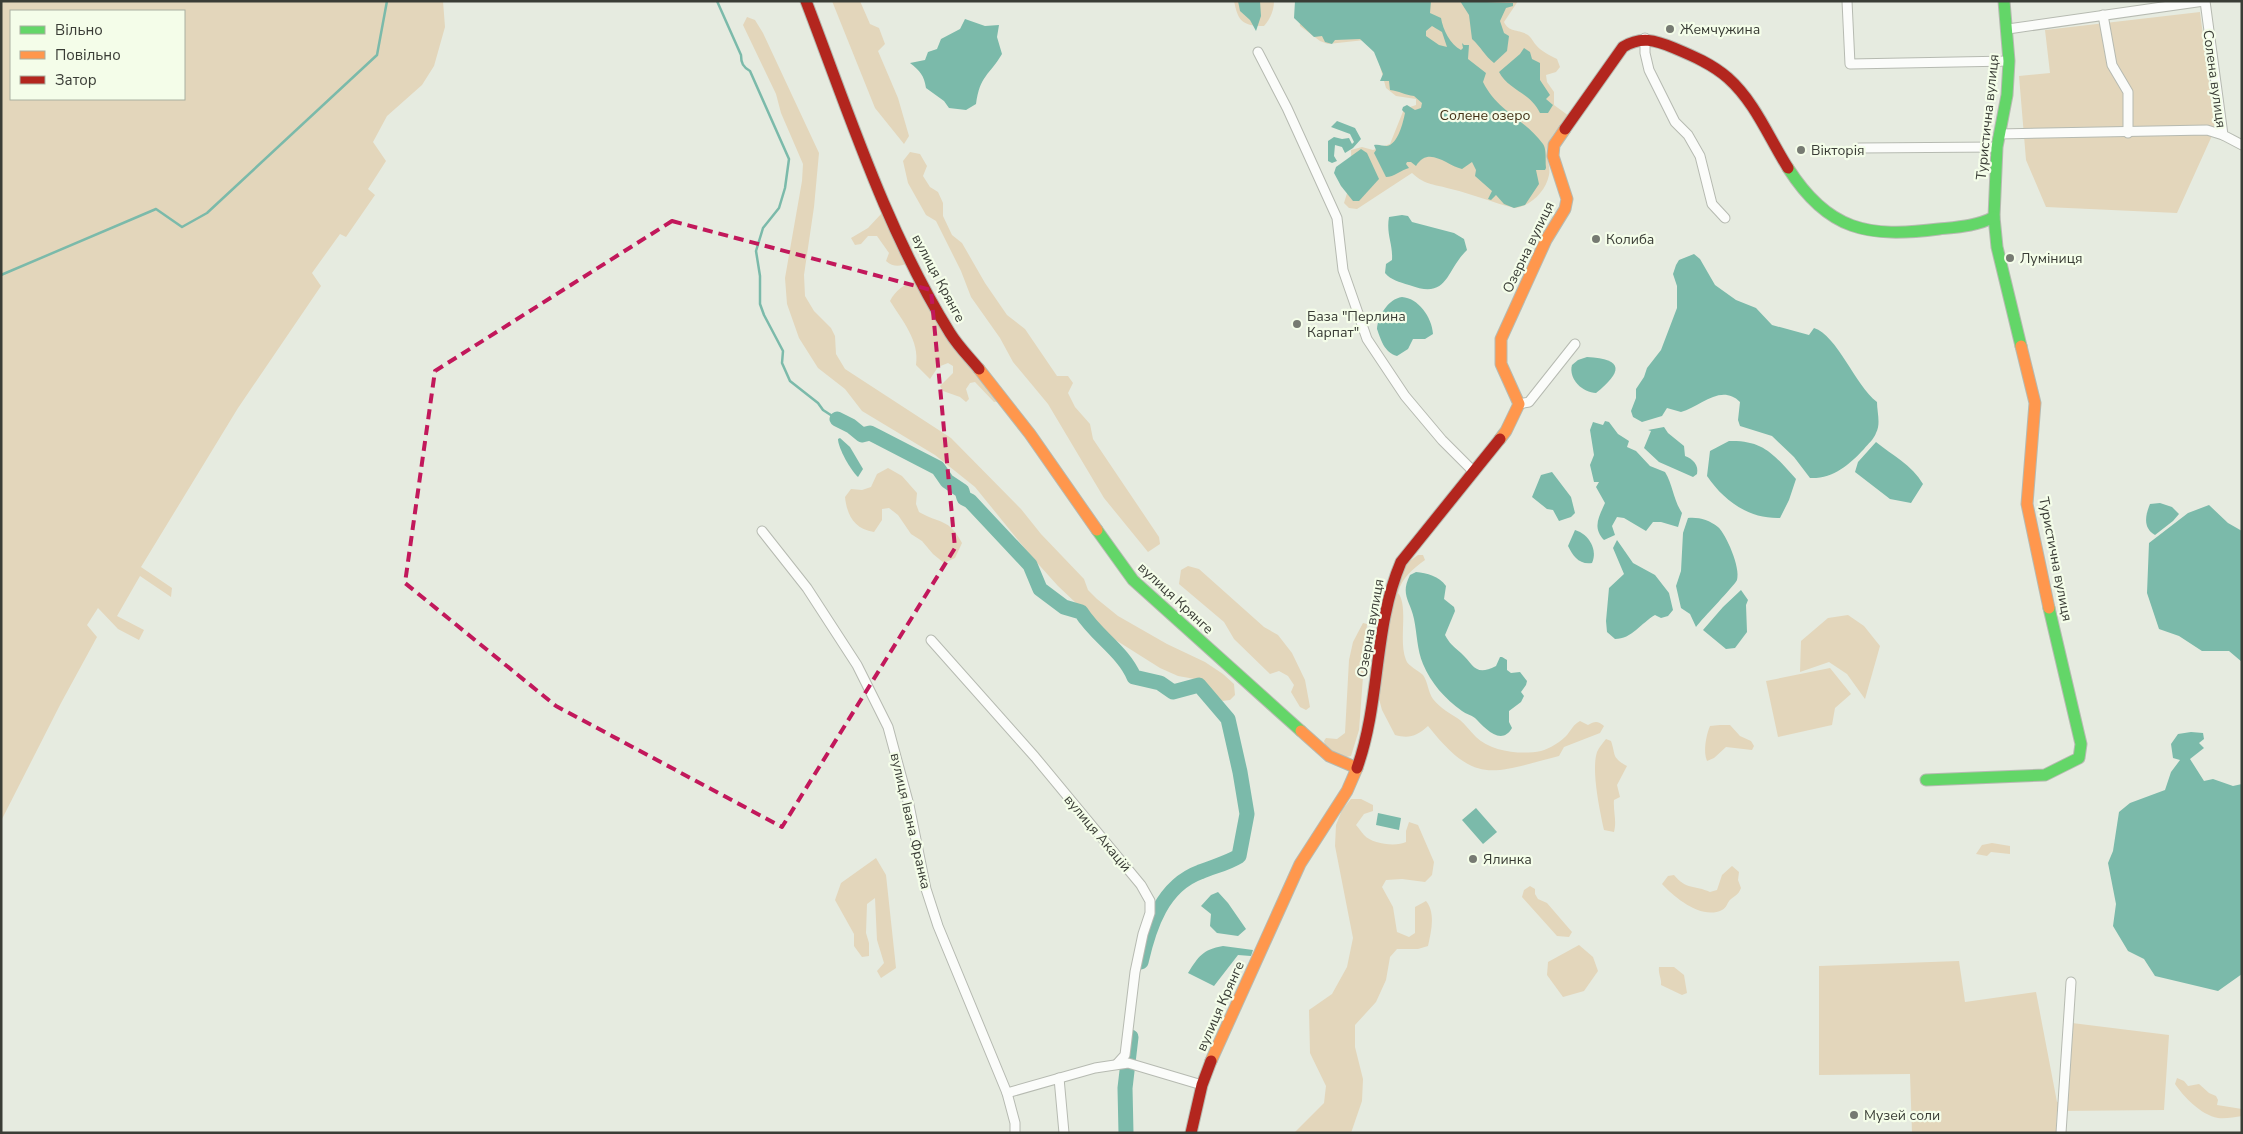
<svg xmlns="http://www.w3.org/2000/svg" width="2243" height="1134" viewBox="0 0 2243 1134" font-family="'Nunito Sans',sans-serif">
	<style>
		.green { fill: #e3d6bb; fill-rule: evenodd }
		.water { fill: #7bbaaa; fill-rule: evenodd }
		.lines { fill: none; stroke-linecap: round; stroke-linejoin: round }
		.stream { stroke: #7bbaaa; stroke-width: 2.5 }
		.river { stroke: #7bbaaa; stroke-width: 15 }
		.street-casing { stroke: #b6bab1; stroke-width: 11 }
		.fast-casing { stroke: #b6bab1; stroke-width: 13 }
		.slow-casing { stroke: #b6bab1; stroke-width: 13 }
		.jam-casing { stroke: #b6bab1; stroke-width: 13 }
		.street { stroke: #fbfcfa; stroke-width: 9 }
		.fast { stroke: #63d668; stroke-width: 11 }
		.slow { stroke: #ff974d; stroke-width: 11 }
		.jam { stroke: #b3261e; stroke-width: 11 }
		.marked { fill: none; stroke: #c2185b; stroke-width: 4; stroke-dasharray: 10 6; stroke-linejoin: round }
		.poi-dot { fill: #767a72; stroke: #f4fde9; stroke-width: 2 }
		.labels { text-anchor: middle; stroke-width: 4.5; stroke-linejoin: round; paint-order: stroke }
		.poi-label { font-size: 14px; fill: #3a3d36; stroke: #f4fde9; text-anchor: start }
		.street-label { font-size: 14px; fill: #3a3d36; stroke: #f4fde9 }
		.park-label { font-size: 14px; fill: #433116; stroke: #f4fde9 }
	</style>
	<rect width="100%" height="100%" fill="#e6ebe0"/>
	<!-- green -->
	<g class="green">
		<path d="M1,1H443L445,27L434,66L422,85L387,116L373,142L386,161L368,189L375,195L346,237L340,234L312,273L321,286L238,408L141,567L172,588L171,597L140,576L117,616L144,630L139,640L118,629L98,608L87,625L97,637L61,703L1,821ZM11,11H184V99H11Z"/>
		<polygon points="832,1 860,1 870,24 879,28 885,44 878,51 898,98 909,136 904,144 875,108"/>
		<path d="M1234,1H1274C1274,11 1270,19 1264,26C1242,26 1238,21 1234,1Z"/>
		<path d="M1298,1H1518L1504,22C1509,33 1519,29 1528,35C1532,38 1533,42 1536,45C1541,51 1549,55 1557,59L1560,67L1556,72L1546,75L1547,82L1554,92V105L1569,116C1561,125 1549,136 1547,148C1545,156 1551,166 1549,175C1546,191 1531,206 1515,208C1493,203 1473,194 1451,189C1435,184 1426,186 1412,173L1357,209L1349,208L1344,203L1352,177L1351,150L1362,147L1373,150L1390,144L1404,109L1416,105V99L1396,96L1386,88L1376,52L1365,40L1328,44L1320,41L1300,26Z"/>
		<polygon points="2200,12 2215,129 2177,213 2046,207 2026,160 2019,76 2050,73 2045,30"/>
		<polygon points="747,17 755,20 763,33 819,153 814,207 804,275 805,296 814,311 831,328 835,336 836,354 845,369 951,438 1021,509 1041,534 1084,579 1088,590 1097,599 1118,616 1167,644 1205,662 1223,674 1234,684 1235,695 1230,700 1222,701 1211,690 1195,679 1178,676 1160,668 1114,639 1058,586 1031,556 975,487 935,455 862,411 845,389 818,368 799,338 787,304 785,278 802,181 803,164 781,113 776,94 743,25"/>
		<polygon points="910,152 920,154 927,166 923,176 930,187 938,192 943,203 943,216 952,235 962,243 985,283 1007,315 1025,329 1057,376 1068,376 1073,383 1068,393 1075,407 1090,424 1093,439 1159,537 1160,544 1148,552 1104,498 1048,404 1013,362 1000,338 971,297 961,271 936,221 926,215 908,183 903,161"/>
		<path d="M882,213H885L908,263C900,267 893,267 886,261L889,253L877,236H868L861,244L855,245L851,238L868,228Z"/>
		<path d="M916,281L999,401L994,402L975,382L970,383L966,389L969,399L966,402L960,397L943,391L940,386L953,373V366L948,363L938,367L930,379L916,365C920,341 902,320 890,301C895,291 905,283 916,281Z"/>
		<path d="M888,468L902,476L917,493L916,504L919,512C940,524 949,518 962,543L955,558L944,563L933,554L922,541L911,534L898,515L889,508L882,509V520L874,532C854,529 847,515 845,497L851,489L862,490L871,487L877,474Z"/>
		<path d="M1418,555H1423L1425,560C1413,569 1402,577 1398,593C1409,606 1398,641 1406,660C1408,666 1418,670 1423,675C1428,682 1428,692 1433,699C1441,709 1450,713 1460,720C1466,725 1470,731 1476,737C1491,752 1522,755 1541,751C1549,749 1562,741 1567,735C1572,729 1573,725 1580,721L1588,725C1595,721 1598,721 1604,726L1600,733L1564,747L1559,756C1491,773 1476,786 1428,726C1417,736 1409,739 1395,735L1382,710L1379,699L1386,630L1399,575L1407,563Z"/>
		<polygon points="1188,566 1199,569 1264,627 1278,635 1292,653 1305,680 1310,707 1306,710 1300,707 1291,692 1294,685 1288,676 1279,671 1270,674 1234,639 1224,622 1179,584 1181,570"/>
		<polygon points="1848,615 1864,626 1880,646 1865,699 1847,674 1829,662 1800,672 1801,641 1828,618"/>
		<polygon points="1363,623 1367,624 1359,730 1351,756 1342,758 1326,748 1324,741 1326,738 1337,739 1345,733 1349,660 1353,642"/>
		<polygon points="1830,668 1851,694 1835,708 1832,725 1778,737 1766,681"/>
		<path d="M1720,725H1730L1740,736L1751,741L1754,746L1752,750L1726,747L1714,758L1707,761C1703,752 1706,735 1710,726Z"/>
		<path d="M1606,739L1611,741C1616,755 1611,757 1627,766L1617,785L1620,797L1614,800C1613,811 1617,821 1614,832L1604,830C1600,811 1591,771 1597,752C1599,747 1603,743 1606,739Z"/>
		<path d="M1351,799H1361L1373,805V811L1364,814L1356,825C1359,828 1361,832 1364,835C1372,844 1396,847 1406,842V831L1409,822L1418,825L1434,862L1432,875L1425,882L1402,879L1386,880L1382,887L1393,907L1397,932L1409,937L1415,933V907L1426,901C1436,913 1431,932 1428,946L1418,949H1397L1390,957L1386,980L1376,1002L1355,1025V1047L1363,1079L1362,1101L1351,1133H1294L1324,1103L1326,1086L1310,1053L1309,1010L1332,994L1347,967L1353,938L1335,846L1336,825L1342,810Z"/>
		<polygon points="1992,843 2010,846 2010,854 1991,852 1987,856 1976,854 1982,845"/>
		<polygon points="876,858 886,875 896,968 881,978 877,971 884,963 877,940 875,898 867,904 866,933 869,943 869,956 862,957 854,946 854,934 835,900 841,883"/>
		<path d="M1732,866L1739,872L1738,880L1741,888C1738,895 1737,894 1731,899C1727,902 1727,908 1722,910C1702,920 1675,898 1662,884L1668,876L1674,875C1686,890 1695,885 1710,892L1717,890L1722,875Z"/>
		<polygon points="1530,886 1535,889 1535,894 1538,899 1547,903 1572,932 1569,937 1557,936 1522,897 1524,890"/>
		<polygon points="1579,945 1593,957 1598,971 1584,991 1563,997 1547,975 1548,962"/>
		<polygon points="1959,961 1965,1002 2036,992 2057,1102 2066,1101 2072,1023 2169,1035 2164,1110 2057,1111 2056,1133 1912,1133 1910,1074 1819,1075 1819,966"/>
		<path d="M1659,967H1674L1684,975L1687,993L1682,995L1661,985C1662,979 1658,974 1659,967Z"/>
		<path d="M2177,1078L2184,1081L2188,1086L2199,1084L2209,1093L2216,1096L2218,1100L2217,1105L2242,1109V1116C2235,1117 2225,1119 2218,1118C2201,1115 2184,1097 2175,1084Z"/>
	</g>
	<!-- water -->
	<g class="water">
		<polygon points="1238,1 1260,1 1261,16 1256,31 1250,20 1240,11"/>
		<path d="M1295,1H1431L1430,13L1441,18C1443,30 1450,44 1461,50L1463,48L1462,43L1464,45H1469L1468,59L1486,73L1483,82C1498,112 1525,119 1543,144C1547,150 1545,161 1546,168L1545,170H1536L1539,184L1525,205L1514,208L1504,204L1496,195L1491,200L1488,199L1492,191L1475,176L1476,170L1472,162L1462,169C1447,166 1429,145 1416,166L1411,162H1407L1406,164L1409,168C1401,170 1394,177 1386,177L1374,153L1376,150L1374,145C1379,144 1382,146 1387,146C1398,144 1403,123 1405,113L1402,110L1403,107L1407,105L1415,110L1421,108L1422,103L1414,96C1405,95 1399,91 1390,90L1389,81H1380L1383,74L1374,52L1360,39L1335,40L1332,44L1325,42L1322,36L1314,37L1294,18ZM1432,26L1442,32L1447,47L1439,45L1426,36V31Z"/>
		<path d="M1460,1L1513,3V6L1506,8L1500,21L1504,33L1509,36L1507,51L1494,63C1485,56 1481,47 1472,39L1469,15Z"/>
		<path d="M965,19L985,26L999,25L997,37L1002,54C989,76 980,75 976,104L966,110L949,108L944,101L926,88C924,75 920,71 910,63L925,60L928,52L937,49L941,39L960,29Z"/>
		<path d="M1524,48L1530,52L1532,59L1540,63V80L1550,95L1546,99L1553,105L1548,113H1540C1530,92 1508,90 1499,72L1520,54Z"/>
		<polygon points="1337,121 1355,128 1361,139 1353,148 1345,153 1342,147 1335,145 1334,156 1337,161 1332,163 1328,161 1328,141 1334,137 1342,139 1349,138 1352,144 1354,142 1350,134 1331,127"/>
		<polygon points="1361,149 1367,153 1379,179 1359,201 1353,201 1341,186 1334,173 1336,167"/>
		<path d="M1402,215L1408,216L1412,222L1454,233L1464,239L1467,250C1445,271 1449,300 1409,285C1399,282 1391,280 1385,273L1386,264L1392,260C1393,243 1386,235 1389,217Z"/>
		<path d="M1694,254L1700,259L1715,285L1736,300L1756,308L1772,325L1809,335L1814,328C1837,335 1855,385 1877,402C1877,412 1881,424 1876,433C1874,439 1868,444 1864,449C1849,465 1833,479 1810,478L1794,457L1772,436L1740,426L1738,420L1740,402C1721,383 1700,407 1681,412L1667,408L1662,416L1642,422L1633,417L1631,411L1636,398V389L1644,377L1647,368L1661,350L1677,308V286L1673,274L1676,265L1679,260Z"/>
		<path d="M1402,297C1418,298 1432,317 1433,334L1425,339H1413L1408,349L1397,356C1384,352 1381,340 1377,329C1378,316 1388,299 1402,297Z"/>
		<path d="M1587,357C1625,359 1622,372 1596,393C1583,393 1568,379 1572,365L1578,360Z"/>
		<path d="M1605,421L1609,422L1618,434L1629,441L1627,447L1636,451L1650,466L1665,472C1673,485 1673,499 1682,513L1678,527L1661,522H1653L1646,531L1624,518L1617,517L1612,526L1615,535L1604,540C1592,527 1599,517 1605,503L1596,487L1599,482H1594L1590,465L1594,455L1590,430L1593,422L1603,425Z"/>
		<path d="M1664,427L1668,433L1684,446L1685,456C1693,459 1699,465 1697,474L1693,477L1659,462L1644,448L1651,431L1648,430Z"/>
		<path d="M840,438L850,447L863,469L858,477C851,471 838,448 838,439Z"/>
		<path d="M1729,441C1764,440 1774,455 1796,479L1789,500L1780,518C1749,519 1724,501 1707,476L1710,451Z"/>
		<path d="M1876,442C1892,455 1912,465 1923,484L1911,503L1890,499L1855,472L1858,462Z"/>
		<polygon points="1552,472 1571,497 1575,513 1571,517 1559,521 1553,510 1547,509 1532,497 1541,475"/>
		<path d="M2160,503L2172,507L2179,514L2173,521L2155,535C2143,528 2145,516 2150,504Z"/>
		<polygon points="2209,505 2228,523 2242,531 2242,662 2229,651 2202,651 2179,636 2159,629 2147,593 2149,543 2188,513"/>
		<path d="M1688,518C1699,517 1709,520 1718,527C1726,534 1741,568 1737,580C1735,585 1702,619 1696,627L1690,614L1681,608L1676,586L1681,571L1683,533Z"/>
		<path d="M1575,530C1589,534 1598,550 1592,563C1579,565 1573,556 1568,546Z"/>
		<path d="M1617,540L1633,563L1655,575L1669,593L1673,610L1668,616L1661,618L1655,615C1641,623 1632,639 1615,639L1607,632L1606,621L1609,588L1624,574L1613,548Z"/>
		<path d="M1416,572C1427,573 1439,576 1446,586L1444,599L1454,607L1455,611L1445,635C1449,643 1454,647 1461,653C1474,665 1475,677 1496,666L1500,657H1502L1507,660V670L1511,673L1520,672L1527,681L1526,685L1521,692L1524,696L1521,702L1509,711V722L1512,728C1501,747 1484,727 1475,718C1471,715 1466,714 1462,711C1445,699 1431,683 1423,664C1417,650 1417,633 1414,619C1410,600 1400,595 1410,575Z"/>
		<polygon points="1741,590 1748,600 1746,605 1747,632 1735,648 1726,649 1703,630 1723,607"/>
		<polygon points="2191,732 2203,733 2204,739 2199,743 2204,748 2190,759 2204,781 2213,779 2233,786 2242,784 2242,974 2218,991 2155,976 2144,959 2128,951 2113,926 2116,904 2108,863 2113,851 2119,812 2130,803 2165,790 2171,772 2180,760 2173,758 2171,744 2178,734"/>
		<polygon points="1476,808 1497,832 1483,844 1462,820"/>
		<polygon points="1378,813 1401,818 1399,830 1376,825"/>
		<polygon points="1218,892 1228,903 1246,929 1238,936 1217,933 1210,926 1211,914 1201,906 1211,895"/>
		<path d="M1223,946L1253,950L1251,956L1238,955L1214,986L1188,973C1199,956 1202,950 1223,946Z"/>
	</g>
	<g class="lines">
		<!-- stream -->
		<g class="stream">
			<path d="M717,1L741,55C741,63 743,67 750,71L789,159L785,188L779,208L763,228L756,251L760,276V304L764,315L783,351L782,363L790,381L818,403L823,410L837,419"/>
			<polyline points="1,275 156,209 182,227 207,213 377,55 387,1"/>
		</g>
		<!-- river -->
		<g class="river">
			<path d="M837,419L851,426L862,435L870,433L876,436L938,468L947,481L962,491L964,498L970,501L1030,565L1040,589L1064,607L1081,612C1096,636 1123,651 1134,677L1160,683L1173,692L1199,685L1228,719L1240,772L1247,814L1239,856C1226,864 1214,866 1200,872C1162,886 1149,927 1141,962"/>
			<polyline points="1126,1133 1125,1088 1131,1037"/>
		</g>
		<defs>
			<g id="street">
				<polyline points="1847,1 1850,64 2009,61"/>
				<polyline points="2205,1 2223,135 2242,145"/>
				<polyline points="2103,15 2112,65 2128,92 2128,133"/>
				<polyline points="2008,29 2204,1"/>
				<polyline points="1645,38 1645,53 1649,70 1675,122 1688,135 1700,156 1712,204 1725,218"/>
				<polyline points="1258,52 1287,108 1337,218 1343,270 1367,339 1405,396 1442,440 1474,472"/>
				<polyline points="1999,134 2207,130 2223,135"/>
				<polyline points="1859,148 1997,147"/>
				<polyline points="1519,404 1529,402 1575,344"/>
				<polyline points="762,531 807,588 857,665 888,727 909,805 926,889 938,926 1007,1093 1015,1123 1015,1133"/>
				<polyline points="931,640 1035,757 1141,885 1150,901 1150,913 1143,934 1135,972 1125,1055 1117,1064"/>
				<polyline points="1059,1078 1064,1133"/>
				<polyline points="1007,1093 1095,1068 1128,1063 1202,1085"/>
				<polyline points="2061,1133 2071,982"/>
			</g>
			<g id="fast">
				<polyline points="2004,1 2009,61 2007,95 1997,147 1994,217 1997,247 2021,346"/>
				<path d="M1788,168C1828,231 1868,238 1939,229C1958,227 1977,226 1994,217"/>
				<polyline points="1097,530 1133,580 1301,731"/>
				<polyline points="1926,780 2045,775 2079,758 2081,744 2049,608"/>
			</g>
			<g id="slow">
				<polyline points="2021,346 2035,403 2027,504 2049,608"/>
				<polyline points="979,369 1030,434 1097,530"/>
				<polyline points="1500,439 1506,431 1519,404 1501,364 1501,339 1546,240 1565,209 1567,199 1553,156 1554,145 1565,129"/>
				<polyline points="1211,1061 1300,864 1347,791 1357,768 1329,756 1301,731"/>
			</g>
			<g id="jam">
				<path d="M806,1C849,113 886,230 950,333C958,346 969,357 979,369"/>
				<path d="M1565,129L1623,47C1641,36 1655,40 1674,48C1693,56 1712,64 1728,78C1755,102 1769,138 1788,168"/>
				<path d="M1357,768C1381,701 1373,628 1401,562L1500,439"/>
				<polyline points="1191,1133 1202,1085 1211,1061"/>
			</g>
		</defs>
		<!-- street casing -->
		<use href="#street" class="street-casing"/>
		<!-- fast casing -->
		<use href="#fast" class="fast-casing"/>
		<!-- slow casing -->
		<use href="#slow" class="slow-casing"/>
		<!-- jam casing -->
		<use href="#jam" class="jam-casing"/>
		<!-- street -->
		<use href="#street" class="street"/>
		<!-- fast -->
		<use href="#fast" class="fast"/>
		<!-- slow -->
		<use href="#slow" class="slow"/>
		<!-- jam -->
		<use href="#jam" class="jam"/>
	</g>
	<!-- marked area -->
	<path class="marked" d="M672,221L931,290L955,548L782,827L556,706L405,583L435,371Z"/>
	<!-- markers -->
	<g class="poi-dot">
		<circle cx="1670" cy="29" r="5"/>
		<circle cx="1801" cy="150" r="5"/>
		<circle cx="1596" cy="239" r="5"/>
		<circle cx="2010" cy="258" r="5"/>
		<circle cx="1297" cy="324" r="5"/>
		<circle cx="1473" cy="859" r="5"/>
		<circle cx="1854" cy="1115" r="5"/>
	</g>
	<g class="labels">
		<!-- poi labels -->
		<g class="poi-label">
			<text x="1680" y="34">Жемчужина</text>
			<text x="1811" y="155">Вікторія</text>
			<text x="1606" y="244">Колиба</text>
			<text x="2020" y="263">Луміниця</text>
			<text x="1307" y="321">База "Перлина<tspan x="1307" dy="16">Карпат"</tspan></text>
			<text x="1483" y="864">Ялинка</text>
			<text x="1864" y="1120">Музей соли</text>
		</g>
		<!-- street labels -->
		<g class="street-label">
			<text transform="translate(2215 79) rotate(82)" y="5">Солена вулиця</text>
			<text transform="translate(1987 117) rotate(-84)" y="5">Туристична вулиця</text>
			<text transform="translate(1528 247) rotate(-64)" y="5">Озерна вулиця</text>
			<text transform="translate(939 278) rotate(62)" y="5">вулиця Крянге</text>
			<text transform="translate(2056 559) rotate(79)" y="5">Туристична вулиця</text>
			<text transform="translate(1176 598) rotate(43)" y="5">вулиця Крянге</text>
			<text transform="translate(1370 628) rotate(-80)" y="5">Озерна вулиця</text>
			<text transform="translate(911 821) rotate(77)" y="5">вулиця Івана Франка</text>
			<text transform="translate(1098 833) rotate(50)" y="5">вулиця Акацій</text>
			<text transform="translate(1220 1006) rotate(-66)" y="5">вулиця Крянге</text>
		</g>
		<!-- park labels -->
		<g class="park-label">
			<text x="1485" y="120">Солене озеро</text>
		</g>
	</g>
	<!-- border -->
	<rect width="2243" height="1134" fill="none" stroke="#3a3d36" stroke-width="5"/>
	<!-- legend -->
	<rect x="10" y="10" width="175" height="90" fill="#f4fde9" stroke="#aab0a1"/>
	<rect x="20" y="26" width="25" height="8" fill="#63d668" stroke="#aab0a1"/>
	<text x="55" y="35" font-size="15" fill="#3a3d36">Вільно</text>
	<rect x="20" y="51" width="25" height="8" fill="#ff974d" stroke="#aab0a1"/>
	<text x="55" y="60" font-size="15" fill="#3a3d36">Повільно</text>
	<rect x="20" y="76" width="25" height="8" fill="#b3261e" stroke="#aab0a1"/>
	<text x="55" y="85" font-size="15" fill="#3a3d36">Затор</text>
</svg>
